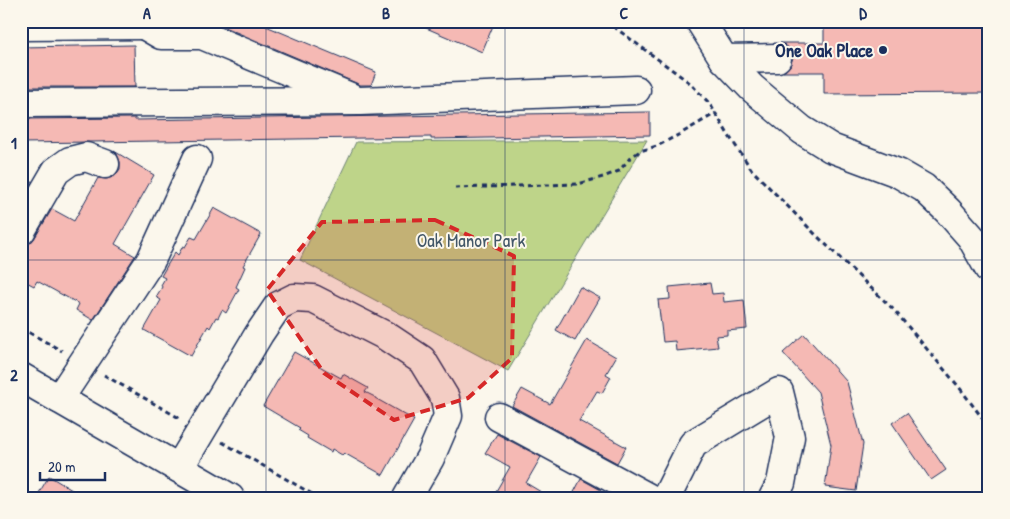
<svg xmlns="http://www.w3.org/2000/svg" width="1010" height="519" viewBox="0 0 1010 519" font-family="'Patrick Hand',sans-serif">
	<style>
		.green { fill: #bed489; stroke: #6c8274 }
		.building { fill: #f5b9b4; stroke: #1b2f5e }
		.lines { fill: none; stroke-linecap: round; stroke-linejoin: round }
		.minor-casing { stroke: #1b2f5e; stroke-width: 31 }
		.path { stroke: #1b2f5e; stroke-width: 3; stroke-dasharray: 5 4; stroke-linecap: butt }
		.minor { stroke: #fbf7ec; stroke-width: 28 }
		.marked { fill: #d62828; fill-opacity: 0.2; stroke: #d62828; stroke-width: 4; stroke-dasharray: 10 6; stroke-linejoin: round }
		.grid { fill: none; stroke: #1b2f5e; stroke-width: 1; stroke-opacity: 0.55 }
		.poi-dot { fill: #1b2f5e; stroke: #fbf7ec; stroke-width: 2 }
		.labels { text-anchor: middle; stroke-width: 4; stroke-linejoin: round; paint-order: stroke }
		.poi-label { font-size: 19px; font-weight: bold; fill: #1b2f5e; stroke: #fbf7ec; text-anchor: end }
		.park-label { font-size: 19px; fill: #445869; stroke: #fbf7ec }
		.neatline { fill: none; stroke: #1b2f5e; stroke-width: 2 }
		.grid-label { font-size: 16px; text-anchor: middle; font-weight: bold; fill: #1b2f5e }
	</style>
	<rect width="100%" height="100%" fill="#fbf7ec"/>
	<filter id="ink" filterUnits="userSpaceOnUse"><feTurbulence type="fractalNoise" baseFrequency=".02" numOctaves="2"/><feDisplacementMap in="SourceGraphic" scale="10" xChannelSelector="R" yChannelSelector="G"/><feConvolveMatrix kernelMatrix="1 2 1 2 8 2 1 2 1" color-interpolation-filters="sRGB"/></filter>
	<g filter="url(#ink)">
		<!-- green -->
		<polygon class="green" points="647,140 508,371 300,260 356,142"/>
		<!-- building -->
		<g class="building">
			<polygon points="210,21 254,21 376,72 371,85 360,85 356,83"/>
			<polygon points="410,21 495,21 482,52"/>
			<polygon points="824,21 989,21 989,93 824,94 824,72 783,72 790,66 793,57 790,50 785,45 780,43 824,43"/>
			<polygon points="134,45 135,87 21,87 21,47"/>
			<polygon points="650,112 650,135 431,139 431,137 21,143 21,119 135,118 135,120"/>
			<polygon points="114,151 154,175 115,244 135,256 93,320 76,310 79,304 37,281 34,286 21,279 21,257 28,245 34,239 52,209 74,221 98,178 107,179 115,176 120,169 120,162 117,154"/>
			<polygon points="214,208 261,234 243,266 245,267 236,287 239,289 226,313 222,310 218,318 216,317 210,328 208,326 191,356 144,330 161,300 156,297 162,287 161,285 165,278 161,276 175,252 178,255 183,246 185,247 191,237 196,239"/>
			<polygon points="710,283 712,294 723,293 724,302 744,300 747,329 727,331 727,335 716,336 718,347 676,351 675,341 663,342 658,300 670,299 669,287"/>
			<polygon points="580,287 600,298 575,341 556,330"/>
			<polygon points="804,334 847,382 863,444 856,491 825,487 831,445 818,392 783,353"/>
			<polygon points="587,340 616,357 606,374 611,377 602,393 597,391 579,421 626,447 617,463 512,406 522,389 550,404"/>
			<polygon points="294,352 341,378 343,374 368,388 365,392 375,397 375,398 414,420 383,475 344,453 342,455 332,449 331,452 307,438 308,436 298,430 300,428 263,406"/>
			<polygon points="907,413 946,470 931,480 892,423"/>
			<polygon points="497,434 541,457 526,483 551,498 492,498 510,467 485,453"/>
			<polygon points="49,476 85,498 36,498"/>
			<polygon points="581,479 601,490 597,498 571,498"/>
		</g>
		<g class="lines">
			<defs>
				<g id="minor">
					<polyline points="137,21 161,35 202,35 350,97"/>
					<polyline points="700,21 724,59 752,88 802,130 831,148 898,173 924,188 948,211 971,237 989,269"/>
					<polyline points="21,26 144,25"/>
					<polyline points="724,59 777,58"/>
					<polyline points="21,103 360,101 636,90"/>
					<polyline points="21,231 56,171 70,161 86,157 105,164"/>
					<polyline points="21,377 230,498"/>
					<polyline points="59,399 151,260 197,159"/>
					<polyline points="499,417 649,498"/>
					<polyline points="179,468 259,334 278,306 294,298 313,299 386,336 422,360 445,398 448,416 430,458 407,498"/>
					<polyline points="666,498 693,444 779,392 790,437 781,483 773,498"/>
				</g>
			</defs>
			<!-- minor casing -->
			<use href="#minor" class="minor-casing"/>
			<!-- path -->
			<g class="path">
				<polyline points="606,21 690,83 710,104 729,136 752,170 817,236 894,310 959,387 989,427"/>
				<polyline points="455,188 578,184 603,177 619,171 630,158 640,151 657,146 680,134 716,113"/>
				<polyline points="21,328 62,351"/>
				<polyline points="104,375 181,419"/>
				<polyline points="222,442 319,498"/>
			</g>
			<!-- minor -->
			<use href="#minor" class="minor"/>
		</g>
	</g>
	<!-- marked area -->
	<path class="marked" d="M435,220L514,256L512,358L468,398L394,420L324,373L267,290L322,222Z"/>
	<!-- grid -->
	<path class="grid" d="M266,21V498M505,21V498M744,21V498M21,260H989"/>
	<!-- markers -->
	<circle class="poi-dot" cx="883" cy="50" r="5"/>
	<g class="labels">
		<!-- poi labels -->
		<g class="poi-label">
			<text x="873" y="57">One Oak Place</text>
		</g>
		<!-- park labels -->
		<g class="park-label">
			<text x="471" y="247">Oak Manor Park</text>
		</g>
	</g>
	<!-- margin -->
	<rect width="1010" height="519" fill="none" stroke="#fbf7ec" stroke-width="55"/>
	<!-- scale -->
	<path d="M40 472v8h65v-8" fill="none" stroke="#1b2f5e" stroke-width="2.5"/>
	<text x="48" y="472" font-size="15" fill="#1b2f5e" stroke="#fbf7ec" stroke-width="4" paint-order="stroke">20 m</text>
	<rect x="28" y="28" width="954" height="464" class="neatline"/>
	<g class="grid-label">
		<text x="147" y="19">A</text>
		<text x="386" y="19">B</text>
		<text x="624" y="19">C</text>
		<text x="863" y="19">D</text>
		<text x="14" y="149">1</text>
		<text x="14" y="381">2</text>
	</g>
</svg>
